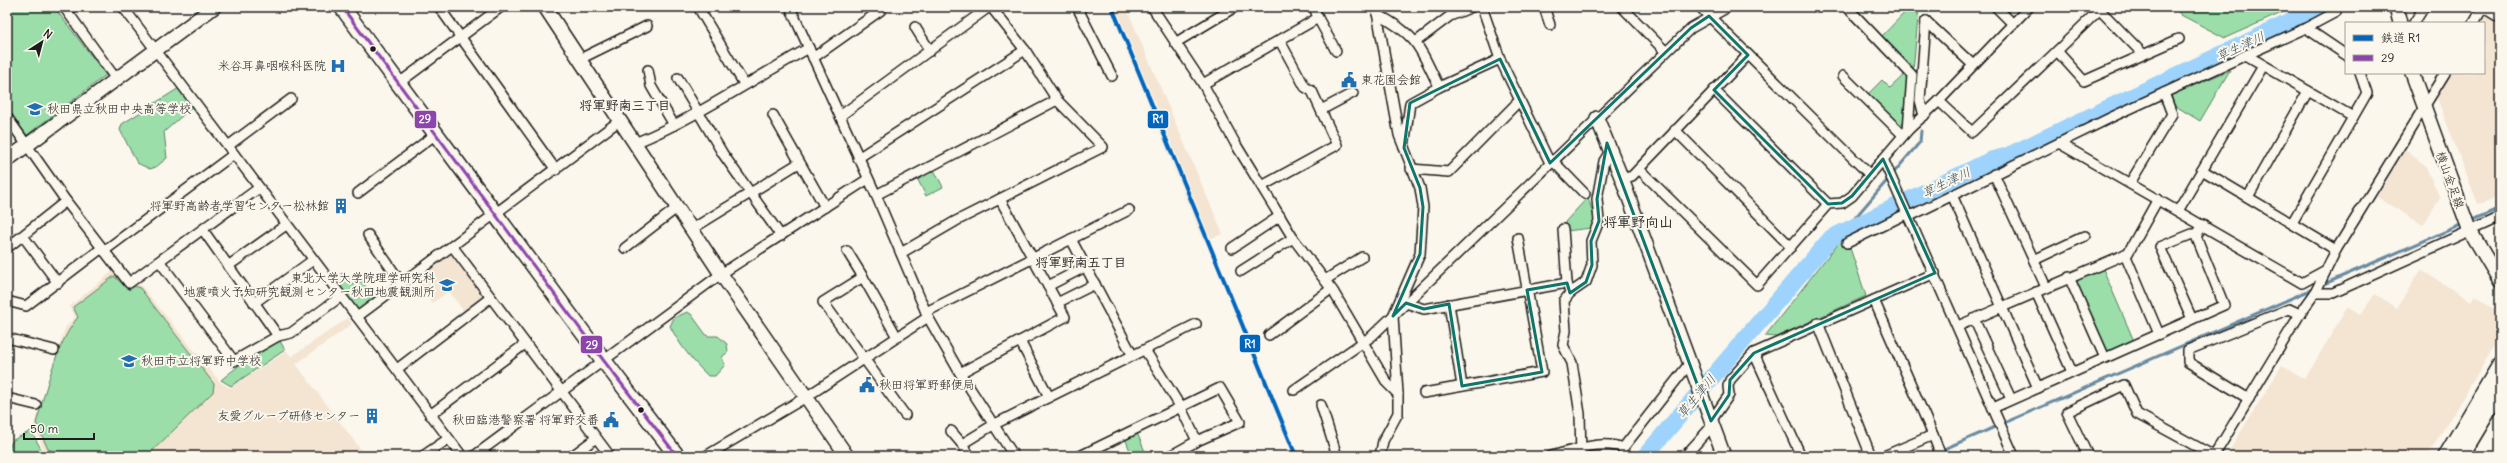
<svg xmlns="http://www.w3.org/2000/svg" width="2507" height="463" viewBox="0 0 2507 463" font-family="Delius,'Klee One',sans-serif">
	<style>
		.built { fill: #f4e4d2 }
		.green { fill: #9bdea9; stroke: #5c7d62 }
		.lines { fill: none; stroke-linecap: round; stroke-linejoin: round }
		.stream { stroke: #698aa2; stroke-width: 3 }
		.river { stroke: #9dd3fc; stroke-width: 17 }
		.street-casing { stroke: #1c1c1c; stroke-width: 12 }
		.secondary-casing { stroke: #1c1c1c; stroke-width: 16 }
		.primary-casing { stroke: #1c1c1c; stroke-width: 18 }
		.street { stroke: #fbf7ec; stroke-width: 9 }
		.secondary { stroke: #fbf7ec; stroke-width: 13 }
		.primary { stroke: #fbf7ec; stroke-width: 15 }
		.bus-1-casing { stroke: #fbf7ec; stroke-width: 6 }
		.bus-1 { stroke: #8e44ad; stroke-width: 3 }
		.rail-1-casing { stroke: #fbf7ec; stroke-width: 7 }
		.rail-1 { stroke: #0065bd; stroke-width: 4 }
		.marked { fill: none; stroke: #0f766e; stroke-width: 3; stroke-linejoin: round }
		.bus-dot { fill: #1c1c1c; stroke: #fbf7ec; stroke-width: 1.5 }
		.labels { text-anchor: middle; stroke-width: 4; stroke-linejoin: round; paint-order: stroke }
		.poi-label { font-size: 12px; fill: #1c1c1c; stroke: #fbf7ec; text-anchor: end }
		.street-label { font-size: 12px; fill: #1c1c1c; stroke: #fbf7ec }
		.water-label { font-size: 13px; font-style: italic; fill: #43535f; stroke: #fbf7ec }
		.neighbourhood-label { font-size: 13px; font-weight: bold; fill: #1c1c1c; stroke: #fbf7ec }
		.quarter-label { font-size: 14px; font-weight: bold; fill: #1c1c1c; stroke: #fbf7ec }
		.line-badge { stroke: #fbf7ec; stroke-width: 1.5 }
		.badge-label { font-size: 11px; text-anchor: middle; font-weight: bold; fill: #fff }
	</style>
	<rect width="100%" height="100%" fill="#fbf7ec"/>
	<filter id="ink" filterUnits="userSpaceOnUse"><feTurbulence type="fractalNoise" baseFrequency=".025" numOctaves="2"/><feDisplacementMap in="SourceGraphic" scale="8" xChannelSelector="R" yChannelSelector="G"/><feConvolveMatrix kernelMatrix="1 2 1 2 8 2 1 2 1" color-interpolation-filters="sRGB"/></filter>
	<g filter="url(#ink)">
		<!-- built -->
		<g class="built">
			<polygon points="1109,7 1126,7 1223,234 1203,241"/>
			<polygon points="2484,13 2500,23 2500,197 2478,204 2436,95 2449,73 2484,73 2484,23 2478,23"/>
			<polygon points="2405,150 2425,165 2440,198 2423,225 2377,197"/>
			<polygon points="452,253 484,296 482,300 465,313 449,291 432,303 415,279"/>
			<polygon points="2421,270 2471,301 2475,295 2496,311 2500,317 2500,337 2427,456 2226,456 2282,365 2305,379 2348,306 2361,314 2375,294 2397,308"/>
			<polygon points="113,271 128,287 138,282 220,382 230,388 287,351 291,357 348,318 352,324 296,364 364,454 361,456 53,456 45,453 34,425 65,328 75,317 70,306"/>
		</g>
		<!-- green -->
		<g class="green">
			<polygon points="7,7 54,7 106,75 27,135 7,109"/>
			<polygon points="1910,7 1919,7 1913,71 1882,36"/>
			<polygon points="2174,7 2295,7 2225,38 2181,15"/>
			<polygon points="2230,70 2200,121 2174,105 2171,95"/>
			<polygon points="1905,74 1908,78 1903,124 1896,124 1867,95 1882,80 1890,88"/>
			<polygon points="179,88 192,107 164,132 167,158 156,167 150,169 137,163 120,130 122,124"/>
			<polygon points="934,170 943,187 926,196 917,178"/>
			<polygon points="1588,197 1595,221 1591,228 1566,231 1565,222"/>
			<polygon points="1839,242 1850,248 1866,296 1776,337 1765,336"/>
			<polygon points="2103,269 2134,341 2108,352 2104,350 2076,285 2078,280"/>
			<polygon points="344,272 354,285 361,280 374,298 357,311 332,280"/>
			<path d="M114,276L129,290L135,286L140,288L214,384L213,392L147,456H65L48,449L36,423C47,388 55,346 78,317L73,307Z"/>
			<path d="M687,312L691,314L707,336H718L727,344L728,352L722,357L725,365L715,376H708C692,360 680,346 670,326L674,318Z"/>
			<polygon points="280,341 285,350 231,386 221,380 253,354"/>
			<polygon points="31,431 45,456 9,456 8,449 13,440"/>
			<polygon points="1137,433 1147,456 1132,456 1125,438"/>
		</g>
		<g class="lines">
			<!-- stream -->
			<g class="stream">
				<polyline points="2470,221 2500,208"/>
				<polyline points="1842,233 1920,142 1921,131"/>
				<polyline points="2322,285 2463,224"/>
				<polyline points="1928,456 2315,288"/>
			</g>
			<!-- river -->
			<polyline class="river" points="1645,456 1831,238 1991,160 2007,156 2321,7"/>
			<defs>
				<g id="street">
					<polyline points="64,7 116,79"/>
					<polyline points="123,7 462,456"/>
					<polyline points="439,7 556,170"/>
					<polyline points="698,7 744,84"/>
					<polyline points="790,7 876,195 928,317 960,373 1014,456"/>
					<polyline points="1077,7 1112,76"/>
					<polyline points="1152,7 1203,84 1235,143 1293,238 1333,291 1387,383 1398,394 1398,413 1383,441 1380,456"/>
					<polyline points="1376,7 1399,135 1420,188 1423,207 1420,254 1393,316 1398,394"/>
					<polyline points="1482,7 1500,59 1550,163"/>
					<polyline points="1544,7 1550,25"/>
					<polyline points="1622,7 1666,52"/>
					<polyline points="1700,7 1870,175"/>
					<polyline points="1847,7 1912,75 1908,130"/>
					<polyline points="1996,7 2013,24"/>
					<polyline points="2097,7 2143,54"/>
					<polyline points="2482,7 2500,18"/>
					<polyline points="2336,12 2306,28 2346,55"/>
					<path d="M1377,14C1418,36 1419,46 1439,87"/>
					<polyline points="1318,18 1336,51"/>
					<polyline points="1926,21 1973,65"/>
					<polyline points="2414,23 2424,7"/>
					<polyline points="2474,23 2483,7"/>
					<polyline points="915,27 930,51"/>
					<polyline points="1417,41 1450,16 1472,7"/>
					<polyline points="1175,43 1235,7"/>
					<polyline points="2057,51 2099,10"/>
					<polyline points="2246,55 2306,28"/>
					<polyline points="813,58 881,10"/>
					<polyline points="580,59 647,26"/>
					<polyline points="648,70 651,86 674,125"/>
					<polyline points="1843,76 1903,135"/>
					<polyline points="678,78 723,154 781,236"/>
					<polyline points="399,83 501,7"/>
					<polyline points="1203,84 1318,18 1314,7"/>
					<polyline points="1714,90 1828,204"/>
					<polyline points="1939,101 1972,132 2057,51 2084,81 2179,39"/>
					<polyline points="1321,110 1353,93"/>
					<polyline points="773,115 825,207"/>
					<polyline points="840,116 989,7"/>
					<polyline points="1924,116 1920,100 1926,21"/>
					<polyline points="7,117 66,201 129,283 259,188"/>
					<polyline points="1675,130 1791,247"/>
					<path d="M635,143C696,118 751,80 809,48"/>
					<polyline points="2059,143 2302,283 2326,270"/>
					<polyline points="228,146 291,99"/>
					<polyline points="1404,147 1410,103 1439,87 1500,59"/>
					<polyline points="858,158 1025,50"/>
					<polyline points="1883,159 2014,456"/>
					<polyline points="1552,160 1585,194"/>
					<polyline points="1411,169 1449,172 1520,100"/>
					<polyline points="1639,169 1757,285 1828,204 1842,203 1852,196 1908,130 1939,101 2029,7"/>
					<polyline points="2202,170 2336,250"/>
					<polyline points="1994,174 2046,287"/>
					<polyline points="1622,179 1632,176 1748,55"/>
					<polyline points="2130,183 2172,114 2164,93"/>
					<polyline points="1262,186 1337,145 1312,91 1305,87 1280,41"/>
					<polyline points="358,193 436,134"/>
					<polyline points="876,195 1057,100"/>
					<polyline points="1952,195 2038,388"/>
					<polyline points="2248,197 2308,91"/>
					<polyline points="2178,211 2263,66"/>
					<polyline points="1910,216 2112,117 2246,55 2353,117"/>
					<polyline points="2292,223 2367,93 2360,73"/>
					<polyline points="692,229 799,163"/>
					<polyline points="203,230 278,336"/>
					<polyline points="368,235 402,284"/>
					<polyline points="23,236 58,283"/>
					<polyline points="1071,239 1133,356"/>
					<polyline points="1847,243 1908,213"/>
					<polyline points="453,247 610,456"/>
					<polyline points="7,248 66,201"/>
					<polyline points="625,248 678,207"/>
					<polyline points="1232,248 1280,216"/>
					<polyline points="104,251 234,154"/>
					<polyline points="847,251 863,277"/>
					<polyline points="901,253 956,221 1103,147 1057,100 1025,50 991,7"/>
					<polyline points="2125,254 2159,334"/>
					<polyline points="2034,260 2085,236"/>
					<polyline points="160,262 234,361 278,336 291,333 340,297"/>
					<polyline points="228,266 286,225"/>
					<polyline points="1241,271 1293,238"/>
					<polyline points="2069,277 2105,358"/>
					<polyline points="1325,280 1362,257"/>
					<polyline points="1567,283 1570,293 1564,301 1566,331 1563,345 1572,363 1580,414 1581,456"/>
					<polyline points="1048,286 1085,267"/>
					<polyline points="2036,292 2072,372"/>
					<polyline points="1570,293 1586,282 1592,265 1591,241 1599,221 1597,199 1604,161 1611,150"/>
					<polyline points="2315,293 2333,293 2500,217"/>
					<polyline points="1874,300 1933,435 1884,456"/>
					<polyline points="7,301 26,306 102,248"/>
					<polyline points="254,303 313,260"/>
					<polyline points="1057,303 1095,284"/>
					<polyline points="1406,303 1424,309 1567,283 1563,229"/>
					<polyline points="1449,304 1462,386"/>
					<polyline points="926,312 1129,210"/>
					<polyline points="357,317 619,121"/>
					<polyline points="1974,319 2011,399"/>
					<polyline points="2192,319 2160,247 2192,234 2197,234"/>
					<polyline points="1818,323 1871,456"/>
					<polyline points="1958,326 2128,253 2158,199"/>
					<polyline points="1269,335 1331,289"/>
					<polyline points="897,337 863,277 823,302 905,415"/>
					<polyline points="7,338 54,350"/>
					<polyline points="1020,341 1049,397"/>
					<polyline points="1145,350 1180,406 1197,441 1170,456"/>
					<polyline points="1754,353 1801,456"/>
					<polyline points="397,369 490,298"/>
					<polyline points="960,373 1065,317 1000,199"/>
					<polyline points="1294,390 1372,336 1691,28 1728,7"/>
					<polyline points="1424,393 1542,372 1518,238"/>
					<polyline points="7,398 36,405"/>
					<polyline points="2249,399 2188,362 2188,350 2289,309 2300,314"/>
					<polyline points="1321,405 1337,456"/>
					<polyline points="1993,408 2224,305 2196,236 2203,225"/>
					<polyline points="430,415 525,344"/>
					<polyline points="1711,421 1729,395 1728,386 1730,380 1754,353 1935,273"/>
					<polyline points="951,431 962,444"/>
					<polyline points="1933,435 1941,456"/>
					<polyline points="423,456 448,439"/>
					<polyline points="474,456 721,274 868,179"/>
					<polyline points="572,456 596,438"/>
					<polyline points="706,456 806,397 928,317"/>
					<polyline points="970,456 962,444 993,425 1196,324"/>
					<polyline points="1080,456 1220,388 1240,422 1197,441"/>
					<path d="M1551,456C1573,451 1601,439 1623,448L1689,364"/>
					<polyline points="1685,456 1712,426"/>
					<polyline points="2088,456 2067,412 2124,385 2137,414 2214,456"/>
					<polyline points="2214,456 2300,314 2315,293 2336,250 2445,73"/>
				</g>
				<g id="secondary">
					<polyline points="545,7 721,274 847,456"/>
					<polyline points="2396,7 2400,23"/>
					<polyline points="2412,73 2469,229 2500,281"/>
					<polyline points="1597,118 1622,179 1724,456"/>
					<polyline points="7,160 214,7"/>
				</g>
				<g id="primary">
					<polyline points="342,7 604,361 677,456"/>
					<polyline points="2446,456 2500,365"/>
					<polyline points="2461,456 2500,391"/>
				</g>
			</defs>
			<!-- street casing -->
			<use href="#street" class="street-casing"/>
			<!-- secondary casing -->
			<use href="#secondary" class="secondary-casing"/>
			<!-- primary casing -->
			<use href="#primary" class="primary-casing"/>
			<!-- street -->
			<use href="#street" class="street"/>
			<!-- secondary -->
			<use href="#secondary" class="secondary"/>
			<!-- primary -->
			<use href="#primary" class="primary"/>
			<defs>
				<polyline id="bus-1" points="342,7 604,361 677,456"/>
			</defs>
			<!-- bus-1 casing -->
			<use href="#bus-1" class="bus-1-casing"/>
			<!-- bus-1 -->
			<use href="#bus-1" class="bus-1"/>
			<defs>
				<polyline id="rail-1" points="1112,7 1296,456"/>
			</defs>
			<!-- rail-1 casing -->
			<use href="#rail-1" class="rail-1-casing"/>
			<!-- rail-1 -->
			<use href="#rail-1" class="rail-1"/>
		</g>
	</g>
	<!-- marked area -->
	<path class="marked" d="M1709,16L1748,55L1714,90L1828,204L1842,203L1852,196L1883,159L1935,273L1754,353L1730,380L1729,395L1711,421L1607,143L1597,199L1599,221L1591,241L1592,265L1586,282L1570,293L1567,283L1527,290L1542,372L1462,386L1449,304L1424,309L1406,303L1393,316L1420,254L1423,207L1420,188L1404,148L1410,103L1500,59L1550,163L1691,28Z"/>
	<!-- icons -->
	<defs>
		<symbol id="hospital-bare" viewBox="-9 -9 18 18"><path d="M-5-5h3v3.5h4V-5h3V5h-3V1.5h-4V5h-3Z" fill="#1f6fb2" stroke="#fbf7ec" stroke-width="2.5" paint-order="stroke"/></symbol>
		<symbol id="civic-bare" viewBox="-9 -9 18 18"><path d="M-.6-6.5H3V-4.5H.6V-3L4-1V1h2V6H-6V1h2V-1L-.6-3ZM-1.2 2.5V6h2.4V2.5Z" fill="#1f6fb2" stroke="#fbf7ec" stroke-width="2.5" paint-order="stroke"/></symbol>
		<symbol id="school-bare" viewBox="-9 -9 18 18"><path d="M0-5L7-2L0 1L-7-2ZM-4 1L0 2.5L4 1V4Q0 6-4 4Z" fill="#1f6fb2" stroke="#fbf7ec" stroke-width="2.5" paint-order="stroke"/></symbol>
		<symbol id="building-bare" viewBox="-9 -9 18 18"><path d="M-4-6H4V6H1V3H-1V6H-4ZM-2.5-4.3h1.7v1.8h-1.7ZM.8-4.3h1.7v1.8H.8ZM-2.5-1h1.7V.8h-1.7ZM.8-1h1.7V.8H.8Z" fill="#1f6fb2" stroke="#fbf7ec" stroke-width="2.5" paint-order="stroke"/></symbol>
		<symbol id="university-bare" viewBox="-9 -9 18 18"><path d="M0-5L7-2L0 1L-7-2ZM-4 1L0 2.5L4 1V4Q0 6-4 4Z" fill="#1f6fb2" stroke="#fbf7ec" stroke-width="2.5" paint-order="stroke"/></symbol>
	</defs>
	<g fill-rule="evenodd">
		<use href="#hospital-bare" x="327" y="55" width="22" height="22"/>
		<use href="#civic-bare" x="1338" y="69" width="22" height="22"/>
		<use href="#school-bare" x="24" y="98" width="22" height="22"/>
		<use href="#building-bare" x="330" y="195" width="22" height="22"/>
		<use href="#university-bare" x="436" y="274" width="22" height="22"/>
		<use href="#school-bare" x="118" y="350" width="22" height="22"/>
		<use href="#civic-bare" x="856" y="374" width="22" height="22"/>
		<use href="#building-bare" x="361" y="405" width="22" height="22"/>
		<use href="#civic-bare" x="600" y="409" width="22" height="22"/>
	</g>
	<!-- markers -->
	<g class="bus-dot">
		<circle cx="373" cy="49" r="3.5"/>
		<circle cx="641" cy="410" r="3.5"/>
	</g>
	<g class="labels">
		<!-- poi labels -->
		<g class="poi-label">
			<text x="326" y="70">米谷耳鼻咽喉科医院</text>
			<text x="1361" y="84" text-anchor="start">東花園会館</text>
			<text x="47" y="113" text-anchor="start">秋田県立秋田中央高等学校</text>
			<text x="329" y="210">将軍野高齢者学習センター松林館</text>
			<text x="435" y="282">東北大学大学院理学研究科<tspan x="435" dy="14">地震噴火予知研究観測センター秋田地震観測所</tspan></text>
			<text x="141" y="365" text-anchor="start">秋田市立将軍野中学校</text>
			<text x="879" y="389" text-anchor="start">秋田将軍野郵便局</text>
			<text x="360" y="420">友愛グループ研修センター</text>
			<text x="599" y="424">秋田臨港警察署 将軍野交番</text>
		</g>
		<!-- street labels -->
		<g class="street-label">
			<text transform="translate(2450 180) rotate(70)" y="4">横山金足線</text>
		</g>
		<!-- water labels -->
		<g class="water-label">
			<text transform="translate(2240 46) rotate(-25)" y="5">草生津川</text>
			<text transform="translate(1946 182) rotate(-26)" y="5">草生津川</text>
			<text transform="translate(1696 396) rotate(-50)" y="5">草生津川</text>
		</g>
		<!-- neighbourhood labels -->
		<g class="neighbourhood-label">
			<text x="625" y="110">将軍野南三丁目</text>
			<text x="1081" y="267">将軍野南五丁目</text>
		</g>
		<!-- quarter labels -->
		<g class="quarter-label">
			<text x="1638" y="227">将軍野向山</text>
		</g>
	</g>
	<g class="line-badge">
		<rect x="1147" y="110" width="22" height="19" rx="4" fill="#0065bd"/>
		<rect x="414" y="110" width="23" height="19" rx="4" fill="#8e44ad"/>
		<rect x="1239" y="334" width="22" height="19" rx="4" fill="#0065bd"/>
		<rect x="580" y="335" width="23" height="19" rx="4" fill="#8e44ad"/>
	</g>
	<g class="badge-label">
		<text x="1158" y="123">R1</text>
		<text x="425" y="123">29</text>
		<text x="1250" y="348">R1</text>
		<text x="592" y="349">29</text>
	</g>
	<!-- margin -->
	<rect width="2507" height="463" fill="none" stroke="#fbf7ec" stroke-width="24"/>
	<rect x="12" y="12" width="2483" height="439" fill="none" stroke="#1c1c1c" stroke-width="1.5" filter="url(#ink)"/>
	<!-- legend -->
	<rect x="2345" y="22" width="140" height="52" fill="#fbf7ec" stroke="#a29f99"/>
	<rect x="2353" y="35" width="20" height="6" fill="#0065bd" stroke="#a29f99"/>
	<text x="2381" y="42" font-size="12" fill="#1c1c1c">鉄道 R1</text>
	<rect x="2353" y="55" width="20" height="6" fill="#8e44ad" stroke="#a29f99"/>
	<text x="2381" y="62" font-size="12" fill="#1c1c1c">29</text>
	<!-- north arrow -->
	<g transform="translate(42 42) rotate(36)" stroke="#fbf7ec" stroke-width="3" paint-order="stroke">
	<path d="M0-3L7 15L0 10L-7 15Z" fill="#1c1c1c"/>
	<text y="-6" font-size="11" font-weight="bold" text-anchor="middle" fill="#1c1c1c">N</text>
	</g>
	<!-- scale -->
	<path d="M24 433v6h70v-6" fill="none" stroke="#1c1c1c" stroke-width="2"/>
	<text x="30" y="433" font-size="12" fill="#1c1c1c" stroke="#fbf7ec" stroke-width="3" paint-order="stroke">50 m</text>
</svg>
